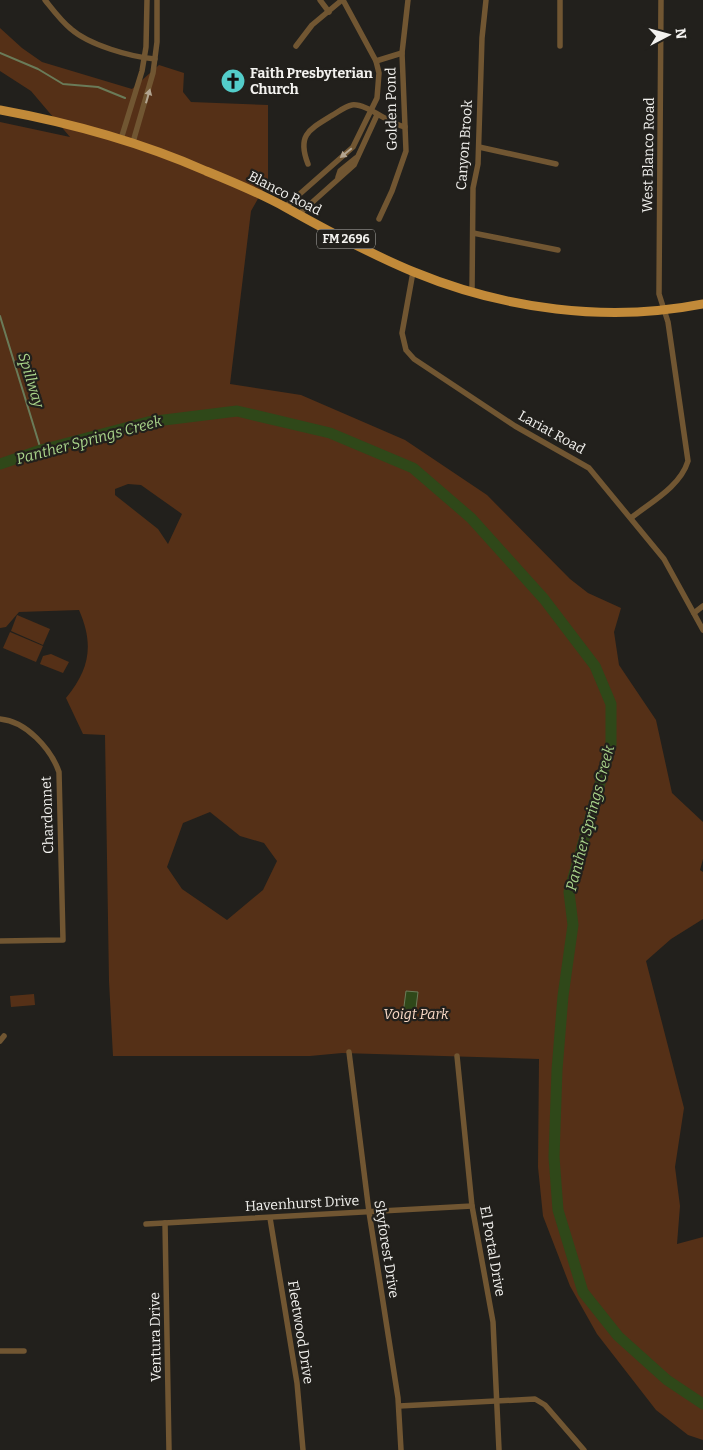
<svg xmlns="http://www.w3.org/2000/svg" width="703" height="1450" viewBox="0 0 703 1450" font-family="Bitter,serif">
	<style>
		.green { fill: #553017; fill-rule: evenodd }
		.water { fill: #2f4819; stroke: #6a7b59 }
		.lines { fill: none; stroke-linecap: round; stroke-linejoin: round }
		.stream { stroke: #6a7b59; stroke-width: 2 }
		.river { stroke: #2f4819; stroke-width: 11 }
		.minor { stroke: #715632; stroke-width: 5.5 }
		.primary { stroke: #c28a39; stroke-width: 9 }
		.oneway { fill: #b2a490 }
		.labels { text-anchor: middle; stroke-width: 4.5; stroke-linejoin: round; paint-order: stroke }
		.shield { fill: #22201c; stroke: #b4b3b0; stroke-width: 1 }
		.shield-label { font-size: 12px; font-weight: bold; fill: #f3f2ef }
		.poi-label { font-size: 14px; font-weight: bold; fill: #f3f2ef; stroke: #22201c; text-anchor: start }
		.street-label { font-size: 14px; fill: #f3f2ef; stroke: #22201c }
		.park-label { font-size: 14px; font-style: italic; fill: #fadac7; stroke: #22201c }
		.water-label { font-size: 15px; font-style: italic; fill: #a9d48a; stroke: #22201c }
	</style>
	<rect width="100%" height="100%" fill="#22201c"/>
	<!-- green -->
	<g class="green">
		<path d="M0,28L22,48L42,62L132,89L159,65L184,73L183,92L191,102L268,105V181L251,211L230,384L301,395L405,440L487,495L570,579L588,593L621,608L614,632L619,665L656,720L672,793L703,822V859L700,870L703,872V919L671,939L646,961L684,1108L675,1167L680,1206L677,1244L703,1237V1440L688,1435L656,1410L597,1334L570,1286L543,1216L538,1167L539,1059L342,1053L310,1056H113L109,981L105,735L83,734L66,698C90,669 94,644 79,610L19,612L6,627L0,628V122L70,137L31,91L0,71ZM128,484L141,485L182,514L168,544L158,529L115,495V489ZM210,812L240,836L264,843L277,861L263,890L227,920L182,889L167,867L183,823Z"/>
		<polygon points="17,615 50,629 43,645 11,631"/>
		<polygon points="10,632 43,646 36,662 3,648"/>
		<polygon points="51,654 69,662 63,673 40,664 43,656"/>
		<polygon points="34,994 35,1005 11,1007 10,996"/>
	</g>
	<!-- water -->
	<polygon class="water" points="406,991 418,992 415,1016 403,1014"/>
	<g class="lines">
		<!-- stream -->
		<g class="stream">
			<polyline points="0,53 38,69 63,84 98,87 125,98"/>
			<polyline points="0,316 41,450"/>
		</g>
		<!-- river -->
		<polyline class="river" points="0,464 41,450 148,422 237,411 330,433 413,468 471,518 544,599 595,666 611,704 611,745 569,892 573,925 563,996 557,1070 554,1157 558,1210 583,1292 618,1336 667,1380 703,1404"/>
		<!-- minor -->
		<g class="minor">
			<path d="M45,0C53,10 61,21 71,29C89,45 131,57 155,59"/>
			<polyline points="320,0 329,12"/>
			<polyline points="296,46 312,25 342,0"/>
			<polyline points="560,46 560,0"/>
			<polyline points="376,61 402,53"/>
			<polyline points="121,139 142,71 146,47 147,0"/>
			<polyline points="133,142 153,73 157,42 157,0"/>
			<polyline points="479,147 556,164"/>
			<path d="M308,164C297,136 308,130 331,116C337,113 345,106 352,105C366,103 389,124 405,127"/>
			<polyline points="338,177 340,171 356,158"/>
			<polyline points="285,207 353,147 377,98 379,73 376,61 343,0"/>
			<polyline points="298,215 354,165 377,115"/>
			<polyline points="379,219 392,191 406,151 402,53 408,0"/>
			<polyline points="473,233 558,250"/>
			<polyline points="413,272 402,333 406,350 414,359 515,426 589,468 664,559 703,630"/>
			<polyline points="472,292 473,188 478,164 482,38 486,0"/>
			<path d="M631,518C651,502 680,487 688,461L668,322L659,294L661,0"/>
			<polyline points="694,613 703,606"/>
			<path d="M0,719C26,721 51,749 59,772L63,940L0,941"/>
			<polyline points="0,1041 4,1036"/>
			<polyline points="349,1052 369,1212 398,1398 401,1450"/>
			<polyline points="457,1056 472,1206 493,1322 499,1450"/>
			<polyline points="270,1218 297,1383 303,1450"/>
			<polyline points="165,1223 169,1450"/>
			<polyline points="146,1224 472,1206"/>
			<polyline points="0,1351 24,1351"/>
			<polyline points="399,1406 535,1399 545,1405 584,1450"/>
		</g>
		<!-- primary -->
		<path class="primary" d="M0,110C71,123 140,142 206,171C233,182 260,193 285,207C326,230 370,254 414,272C504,309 607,323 703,304"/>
	</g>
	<!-- one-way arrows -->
	<defs><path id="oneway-solid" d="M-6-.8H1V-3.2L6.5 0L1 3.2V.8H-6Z" transform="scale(1.25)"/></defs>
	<g class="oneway">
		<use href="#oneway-solid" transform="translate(148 96) rotate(-74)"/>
		<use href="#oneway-solid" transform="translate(346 153) rotate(141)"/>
	</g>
	<!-- icons -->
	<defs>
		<symbol id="church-disc" viewBox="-11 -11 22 22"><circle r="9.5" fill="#53cdca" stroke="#22201c"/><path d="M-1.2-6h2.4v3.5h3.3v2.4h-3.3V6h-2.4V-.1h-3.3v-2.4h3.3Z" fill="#111"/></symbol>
	</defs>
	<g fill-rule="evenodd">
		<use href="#church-disc" x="219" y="67" width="28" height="28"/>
	</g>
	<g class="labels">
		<!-- shield labels -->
		<rect class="shield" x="317" y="229.5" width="58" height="19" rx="4"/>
		<g class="shield-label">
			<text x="346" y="243">FM 2696</text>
		</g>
		<!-- poi labels -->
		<g class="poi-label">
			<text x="250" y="78">Faith Presbyterian<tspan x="250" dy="16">Church</tspan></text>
		</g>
		<!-- street labels -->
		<g class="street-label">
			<text transform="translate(391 109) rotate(-91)" y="5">Golden Pond</text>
			<text transform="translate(464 145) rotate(-86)" y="5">Canyon Brook</text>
			<text transform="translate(648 155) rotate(-89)" y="5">West Blanco Road</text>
			<text transform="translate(285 193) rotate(27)" y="5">Blanco Road</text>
			<text transform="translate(552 432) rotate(29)" y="5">Lariat Road</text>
			<text transform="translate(47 815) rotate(-92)" y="5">Chardonnet</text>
			<text transform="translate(302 1203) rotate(-3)" y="5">Havenhurst Drive</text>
			<text transform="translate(387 1249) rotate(81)" y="5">Skyforest Drive</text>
			<text transform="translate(493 1251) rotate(80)" y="5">El Portal Drive</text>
			<text transform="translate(301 1332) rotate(81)" y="5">Fleetwood Drive</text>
			<text transform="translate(155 1337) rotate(-91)" y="5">Ventura Drive</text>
		</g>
		<!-- park labels -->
		<g class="park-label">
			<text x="416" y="1019">Voigt Park</text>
		</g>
		<!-- water labels -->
		<g class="water-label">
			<text transform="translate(31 380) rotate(73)" y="5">Spillway</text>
			<text transform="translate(89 440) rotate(-15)" y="5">Panther Springs Creek</text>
			<text transform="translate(590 818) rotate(-75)" y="5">Panther Springs Creek</text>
		</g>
	</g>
	<!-- north arrow -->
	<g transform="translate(668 35) rotate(84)" stroke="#22201c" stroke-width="4" paint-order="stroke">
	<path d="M0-4L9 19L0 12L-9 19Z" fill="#f3f2ef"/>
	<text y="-8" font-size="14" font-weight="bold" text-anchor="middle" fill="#f3f2ef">N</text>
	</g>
</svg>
